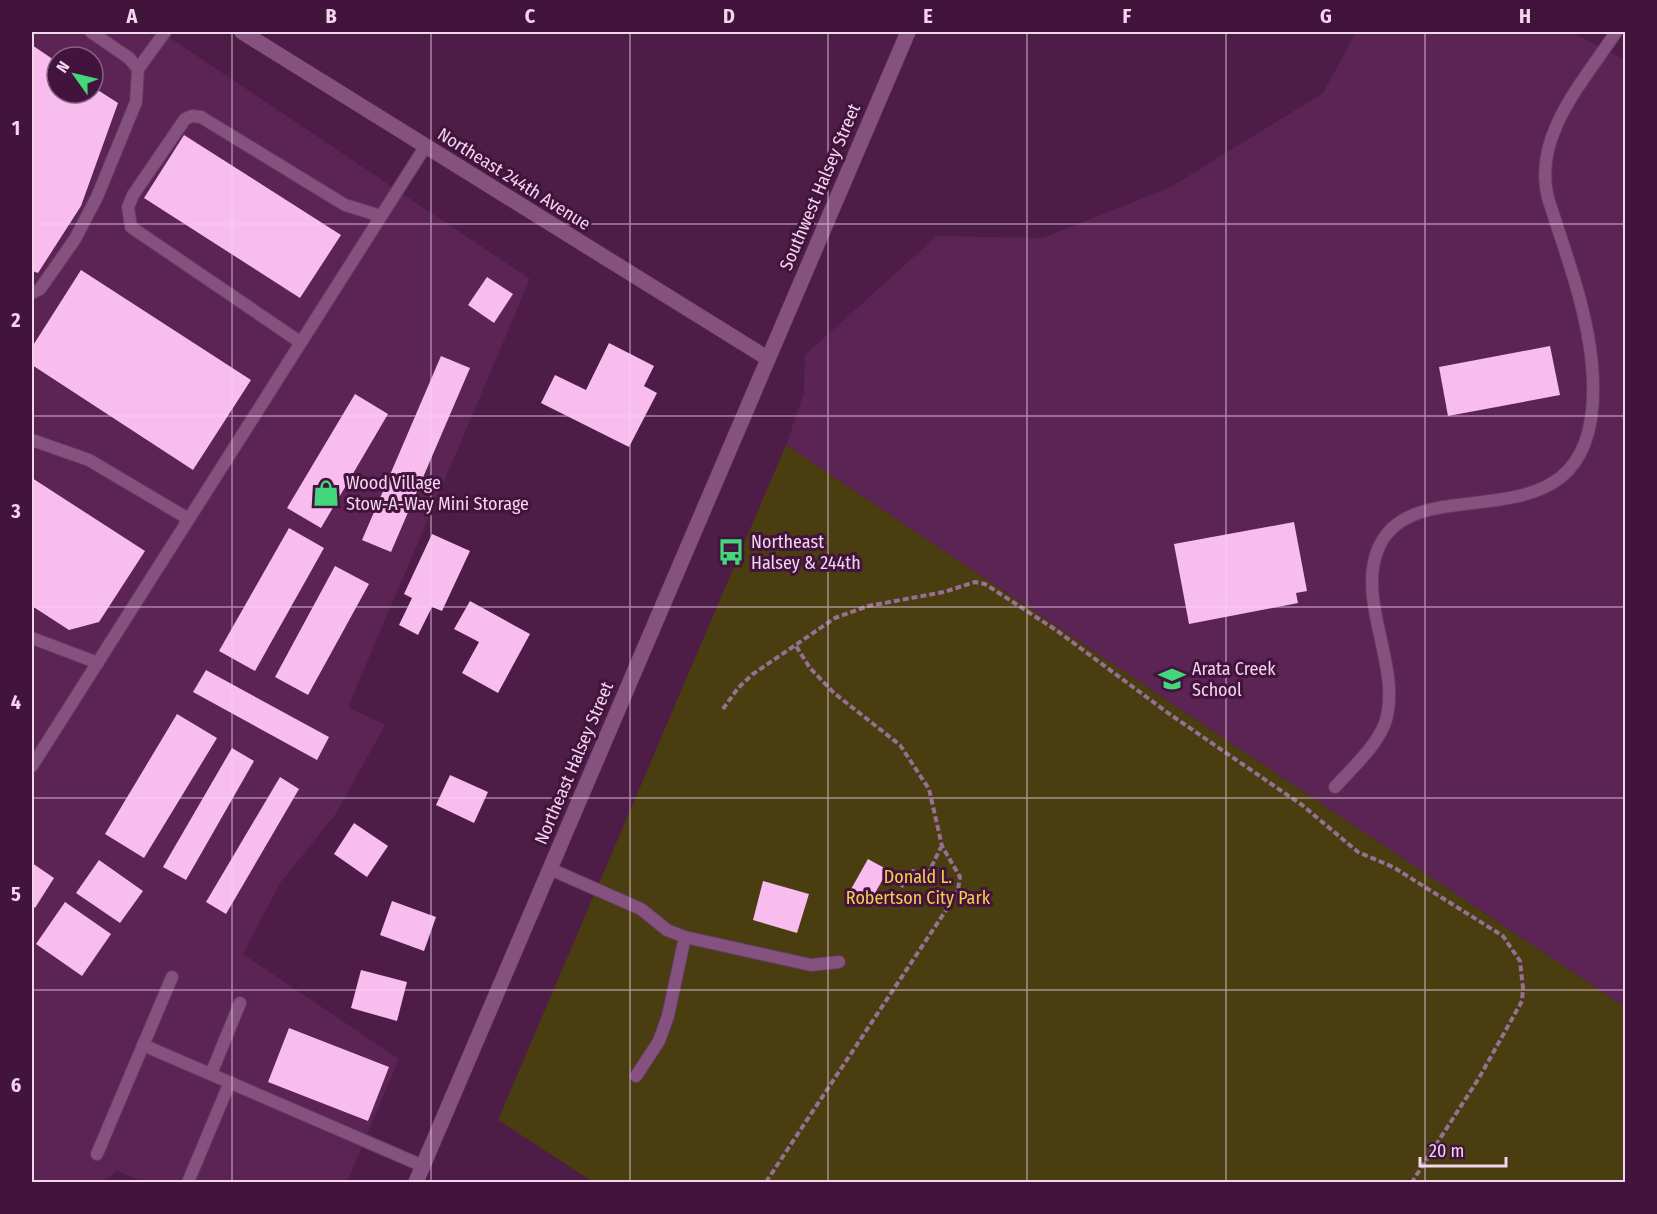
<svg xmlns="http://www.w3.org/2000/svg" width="1657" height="1214" viewBox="0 0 1657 1214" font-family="'Fira Sans Condensed',sans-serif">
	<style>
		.built { fill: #5b2454; fill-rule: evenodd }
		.green { fill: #4a3d0f }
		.building { fill: #f9bcef }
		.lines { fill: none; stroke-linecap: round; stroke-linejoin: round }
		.service-casing { stroke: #633a5f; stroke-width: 14 }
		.tertiary-casing { stroke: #633a5f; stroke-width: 16 }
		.path { stroke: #976f92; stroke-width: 4; stroke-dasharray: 6 3; stroke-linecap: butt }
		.service { stroke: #85517e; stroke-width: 12 }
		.tertiary { stroke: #85517e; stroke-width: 15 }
		.grid { fill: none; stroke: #f3d5ee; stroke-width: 1.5; stroke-opacity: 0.55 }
		.labels { text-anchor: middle; stroke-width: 6; stroke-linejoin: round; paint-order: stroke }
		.street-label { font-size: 18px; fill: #f3d5ee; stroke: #42133d }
		.poi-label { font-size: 18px; fill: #f3d5ee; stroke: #42133d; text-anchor: start }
		.park-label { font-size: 18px; fill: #f7cf4b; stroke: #42133d }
		.neatline { fill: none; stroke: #f3d5ee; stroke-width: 2 }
		.grid-label { font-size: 20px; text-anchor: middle; font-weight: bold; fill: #f3d5ee }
	</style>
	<rect width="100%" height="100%" fill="#4d1d48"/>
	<!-- built -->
	<g class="built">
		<path d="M32,32H161L530,279L348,707L385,725L335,815L280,883L243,954L399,1059L347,1182H145L117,1171L102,1182H32ZM57,57H93V93H57Z"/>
		<polygon points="1356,32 1571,32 1625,60 1625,1007 786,445 804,393 805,355 937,236 1043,238 1169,188 1323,93"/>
	</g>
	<!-- green -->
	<polygon class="green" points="786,445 1625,1007 1625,1182 593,1182 498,1120"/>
	<!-- building -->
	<g class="building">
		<polygon points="32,45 57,62 57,93 93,93 93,87 118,103 81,206 38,273 32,271"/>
		<polygon points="184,135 341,235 300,298 144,198"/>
		<polygon points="81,270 251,380 193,470 32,365 32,347"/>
		<polygon points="487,277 513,294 494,323 468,305"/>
		<polygon points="609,343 654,366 644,386 657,393 629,447 541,403 555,375 586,390"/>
		<polygon points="1550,346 1560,395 1448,416 1439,367"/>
		<polygon points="441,356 470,368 391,552 362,540"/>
		<polygon points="355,394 388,414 321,528 287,508"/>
		<polygon points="32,478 145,551 99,622 69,630 32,606"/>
		<polygon points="1294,522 1307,591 1296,593 1298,603 1189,624 1174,544"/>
		<polygon points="289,528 324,548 255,671 219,651"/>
		<polygon points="432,534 470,551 442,611 432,607 418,635 399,625 412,598 404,594"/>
		<polygon points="335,566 369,584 308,695 275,677"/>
		<polygon points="470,601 530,634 498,693 462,673 479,642 454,629"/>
		<polygon points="206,670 329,737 317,760 193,692"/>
		<polygon points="177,714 217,738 144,858 105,834"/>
		<polygon points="232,748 254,761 186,880 163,867"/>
		<polygon points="450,775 488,792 474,823 436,805"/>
		<polygon points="280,777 299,789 226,914 206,902"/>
		<polygon points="354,823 388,846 367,877 334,854"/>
		<polygon points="868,859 888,870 870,902 850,891"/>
		<polygon points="99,860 143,891 120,923 76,893"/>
		<polygon points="32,863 54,878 35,908 32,905"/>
		<polygon points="763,881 809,894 797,933 753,920"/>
		<polygon points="392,901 436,917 424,951 380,935"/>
		<polygon points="65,902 111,934 82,976 36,944"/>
		<polygon points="361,970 407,982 397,1021 351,1008"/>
		<polygon points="289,1028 389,1067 368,1121 268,1082"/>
	</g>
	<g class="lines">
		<defs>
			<g id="service">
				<polyline points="91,32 129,58 138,69"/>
				<polyline points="32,293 40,289 75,239 97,197 136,102 138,69 165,32"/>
				<polyline points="300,342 131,227 128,207 133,195 185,119 192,116 201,117 345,205 381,216"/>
				<polyline points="32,440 89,460 187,518"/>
				<polyline points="32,638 98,663"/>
				<polyline points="32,766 425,147"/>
				<path d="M1335,787C1352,768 1376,747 1385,723C1403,669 1356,602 1378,549C1416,456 1610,569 1592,365C1587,308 1565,252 1548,198C1532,136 1584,81 1616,32"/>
				<polyline points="550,869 641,909 667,930 685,937 811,965 839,962"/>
				<polyline points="143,1045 423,1166"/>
				<polyline points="211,1074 240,1003"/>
				<polyline points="636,1076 659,1041 668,1016 685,937"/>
				<polyline points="97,1154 172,977"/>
				<polyline points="188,1182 230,1082"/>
			</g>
			<g id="tertiary">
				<polyline points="242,32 767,358"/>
				<polyline points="416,1182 908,32"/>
			</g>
		</defs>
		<!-- service casing -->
		<use href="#service" class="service-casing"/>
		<!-- tertiary casing -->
		<use href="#tertiary" class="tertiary-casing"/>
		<!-- path -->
		<g class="path">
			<polyline points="723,709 738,688 753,674 835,618 868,606 944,592 975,582 985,584 1056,630 1168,713 1302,805 1358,852 1393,867 1503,936 1520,961 1523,988 1522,1001 1479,1078 1412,1182"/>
			<polyline points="901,887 913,871 927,876 941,847"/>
			<polyline points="766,1182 952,901 958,890 960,877 942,846 929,789 900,745 834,693 810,668 796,646"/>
		</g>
		<!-- service -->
		<use href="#service" class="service"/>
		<!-- tertiary -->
		<use href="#tertiary" class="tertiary"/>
	</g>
	<!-- grid -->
	<path class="grid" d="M232,32V1182M431,32V1182M630,32V1182M828,32V1182M1027,32V1182M1226,32V1182M1425,32V1182M32,224H1626M32,416H1626M32,607H1626M32,798H1626M32,990H1626"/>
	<!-- icons -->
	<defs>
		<symbol id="shop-bare" viewBox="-9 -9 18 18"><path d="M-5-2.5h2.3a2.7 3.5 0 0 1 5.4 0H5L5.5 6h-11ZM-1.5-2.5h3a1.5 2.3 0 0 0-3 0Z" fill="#42d77b" stroke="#42133d" stroke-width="2.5" paint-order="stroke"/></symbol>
		<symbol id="bus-bare" viewBox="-9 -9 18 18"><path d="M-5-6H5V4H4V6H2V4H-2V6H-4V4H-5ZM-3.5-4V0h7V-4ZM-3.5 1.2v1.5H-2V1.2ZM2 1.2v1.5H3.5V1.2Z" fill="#42d77b" stroke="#42133d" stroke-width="2.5" paint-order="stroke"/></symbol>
		<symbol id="school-bare" viewBox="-9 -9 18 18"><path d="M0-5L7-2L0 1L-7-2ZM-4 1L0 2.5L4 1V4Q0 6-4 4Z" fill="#42d77b" stroke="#42133d" stroke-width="2.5" paint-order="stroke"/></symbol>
	</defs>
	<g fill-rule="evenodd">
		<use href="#shop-bare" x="307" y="474" width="38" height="38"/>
		<use href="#bus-bare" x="712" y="533" width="38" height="38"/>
		<use href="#school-bare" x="1153" y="660" width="38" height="38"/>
	</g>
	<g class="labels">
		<!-- street labels -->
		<g class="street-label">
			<text transform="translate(514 179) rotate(32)" y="6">Northeast 244th Avenue</text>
			<text transform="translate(820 187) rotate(-67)" y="6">Southwest Halsey Street</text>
			<text transform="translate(574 763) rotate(-67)" y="6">Northeast Halsey Street</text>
		</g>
		<!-- poi labels -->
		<g class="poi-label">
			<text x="346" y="489">Wood Village<tspan x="346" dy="21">Stow-A-Way Mini Storage</tspan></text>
			<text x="751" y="548">Northeast<tspan x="751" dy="21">Halsey &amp; 244th</tspan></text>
			<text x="1192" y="675">Arata Creek<tspan x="1192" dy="21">School</tspan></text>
		</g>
		<!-- park labels -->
		<g class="park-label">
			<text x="918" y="883">Donald L.<tspan x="918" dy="21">Robertson City Park</tspan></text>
		</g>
	</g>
	<!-- border -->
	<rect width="1657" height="1214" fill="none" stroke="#42133d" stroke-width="66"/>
	<!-- north arrow -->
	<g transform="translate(75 75) rotate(304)"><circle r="28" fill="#42133d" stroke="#896184" stroke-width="1.5"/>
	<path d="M0-4.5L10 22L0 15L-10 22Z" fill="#42d77b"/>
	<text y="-9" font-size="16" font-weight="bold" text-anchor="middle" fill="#f3d5ee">N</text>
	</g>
	<!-- scale -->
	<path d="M1420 1157v9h86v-9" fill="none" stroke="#f3d5ee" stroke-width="3"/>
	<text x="1429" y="1157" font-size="18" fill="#f3d5ee" stroke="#42133d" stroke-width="4.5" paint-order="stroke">20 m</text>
	<rect x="33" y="33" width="1591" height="1148" class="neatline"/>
	<g class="grid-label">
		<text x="132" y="23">A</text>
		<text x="331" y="23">B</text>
		<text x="530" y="23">C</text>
		<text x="729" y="23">D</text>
		<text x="928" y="23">E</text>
		<text x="1127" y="23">F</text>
		<text x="1326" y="23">G</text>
		<text x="1525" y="23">H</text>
		<text x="16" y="135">1</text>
		<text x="16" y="327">2</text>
		<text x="16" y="518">3</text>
		<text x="16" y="709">4</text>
		<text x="16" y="901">5</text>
		<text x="16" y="1092">6</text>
	</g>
</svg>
